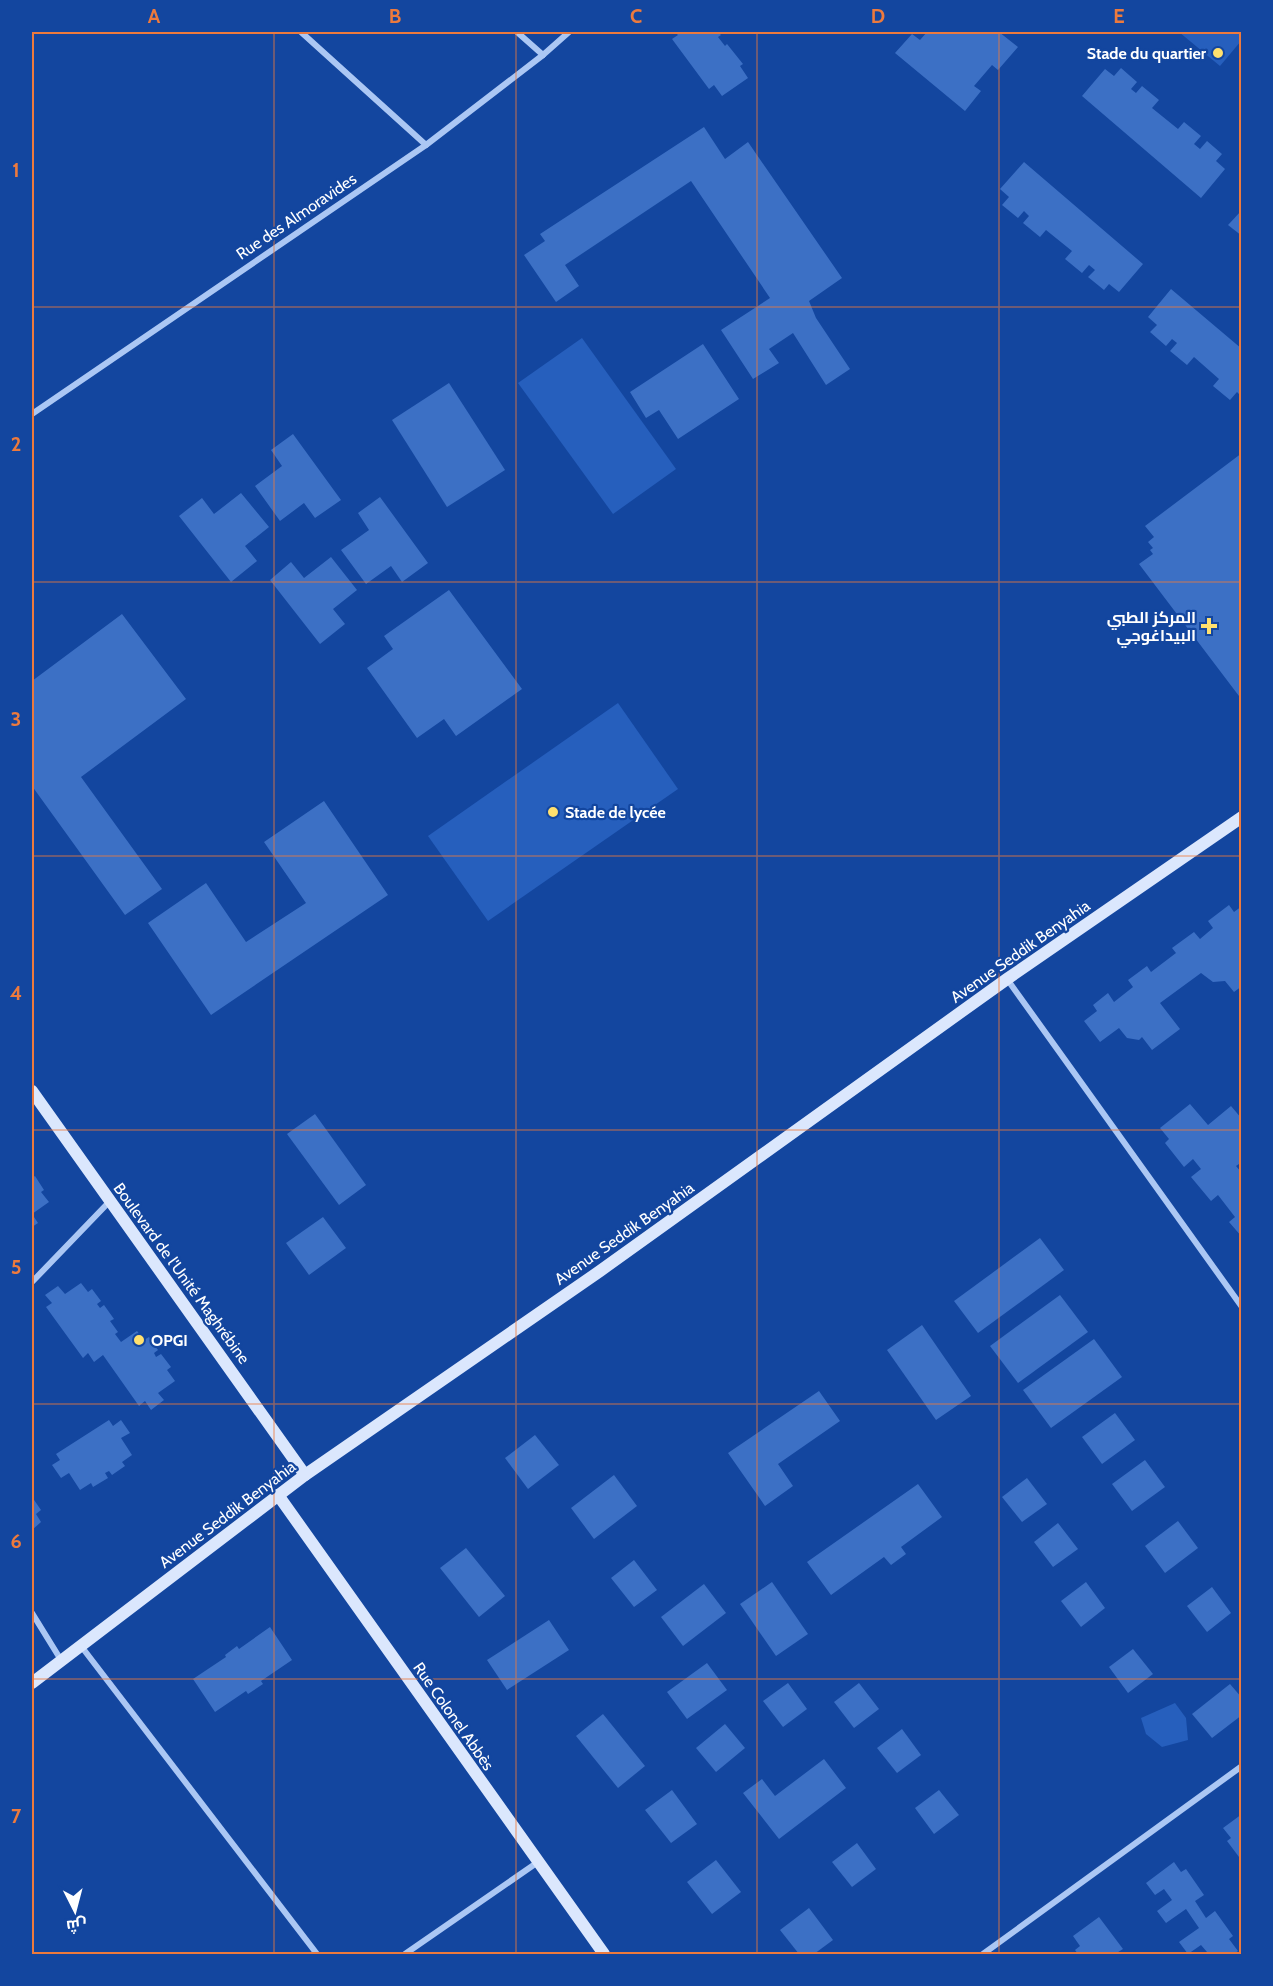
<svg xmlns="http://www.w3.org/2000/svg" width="1273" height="1986" viewBox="0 0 1273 1986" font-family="Cabin,Cairo,sans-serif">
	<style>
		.green { fill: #265fbd }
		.building { fill: #3c70c5 }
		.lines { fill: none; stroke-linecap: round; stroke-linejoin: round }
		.street { stroke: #abc7f4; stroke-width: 6 }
		.secondary { stroke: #dbe7fd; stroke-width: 12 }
		.grid { fill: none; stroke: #ed7a3d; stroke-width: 1.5; stroke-opacity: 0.55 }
		.poi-dot { fill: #ffe06e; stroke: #13469f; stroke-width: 2 }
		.labels { text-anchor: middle; stroke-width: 4.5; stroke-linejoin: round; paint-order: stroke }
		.poi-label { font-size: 16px; font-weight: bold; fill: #fff; stroke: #13469f; text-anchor: end }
		.street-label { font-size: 16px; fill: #fff; stroke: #13469f }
		.neatline { fill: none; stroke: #ed7a3d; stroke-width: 2 }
		.grid-label { font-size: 20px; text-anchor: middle; font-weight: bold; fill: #ed7a3d }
	</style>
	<rect width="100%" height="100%" fill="#13469f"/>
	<!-- green -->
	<g class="green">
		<polygon points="1179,32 1241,32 1241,41 1220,66"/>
		<polygon points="582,338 676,469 613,514 518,383"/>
		<polygon points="618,703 678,789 488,921 428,836"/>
		<polygon points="1175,1703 1186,1718 1188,1740 1162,1747 1146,1734 1141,1718"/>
	</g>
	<!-- building -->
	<g class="building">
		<polygon points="675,32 718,32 721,35 718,37 725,46 727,44 743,64 740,66 748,78 722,96 714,85 709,89 672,39 678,35"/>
		<polygon points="927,32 999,32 1018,47 998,70 992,65 974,86 981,91 965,111 895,53 912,34 920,40"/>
		<polygon points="1121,68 1137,82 1131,89 1136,93 1142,86 1159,100 1152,108 1178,129 1184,122 1201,136 1194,144 1200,149 1207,141 1222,154 1216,161 1225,169 1201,198 1082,96 1105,69 1114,76"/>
		<polygon points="704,127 725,159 748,142 842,278 809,301 816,318 850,369 826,385 793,333 769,349 779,363 753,379 721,330 770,298 691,181 565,265 579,286 556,302 524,255 545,241 540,234"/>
		<polygon points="1024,162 1143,264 1119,292 1109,284 1104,290 1088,277 1095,270 1089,265 1082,273 1065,259 1072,251 1046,230 1040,237 1023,223 1029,216 1024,211 1018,218 1002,205 1009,197 1000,189"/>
		<polygon points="1242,210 1242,236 1228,225"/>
		<polygon points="1171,289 1242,349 1242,397 1237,392 1230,400 1213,386 1219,379 1194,357 1187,365 1170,351 1177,343 1172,339 1166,346 1150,332 1157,325 1148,317"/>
		<polygon points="703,344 739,399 678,439 659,410 646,418 630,392"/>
		<polygon points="449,383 505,470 447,507 392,420"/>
		<polygon points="293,434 341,500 315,518 304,503 280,521 255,486 282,466 271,450"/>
		<polygon points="1242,453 1242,700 1139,564 1153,554 1150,550 1153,548 1148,542 1154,537 1145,526"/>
		<polygon points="241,493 269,527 245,546 257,561 231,582 179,516 202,498 214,514"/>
		<polygon points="380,497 428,563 402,582 391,566 366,584 341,550 369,530 358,513"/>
		<polygon points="331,557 357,590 333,609 345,624 320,644 270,580 291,562 304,578"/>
		<polygon points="449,590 522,689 456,736 444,719 417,738 367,668 393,649 384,636"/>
		<polygon points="122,614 186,699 81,777 162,889 125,915 32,786 32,681"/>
		<polygon points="324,801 388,895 211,1015 148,923 206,883 246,942 306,903 264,842"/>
		<polygon points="1229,905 1234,912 1242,906 1242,986 1234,992 1225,981 1213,982 1201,973 1160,1003 1180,1029 1152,1050 1142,1037 1139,1040 1127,1038 1119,1028 1100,1042 1084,1021 1097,1011 1093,1005 1108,993 1114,1002 1133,987 1128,980 1147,966 1151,972 1176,953 1172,948 1194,932 1200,939 1213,928 1208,921"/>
		<polygon points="1190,1104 1208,1125 1231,1106 1242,1119 1242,1162 1236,1166 1242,1173 1242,1237 1229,1222 1235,1217 1218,1195 1211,1201 1191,1177 1201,1169 1193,1159 1184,1167 1165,1143 1169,1139 1160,1128"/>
		<polygon points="315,1114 366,1185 339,1205 287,1134"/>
		<polygon points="35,1176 44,1190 41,1192 49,1202 32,1214 38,1223 32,1227 32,1178"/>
		<polygon points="323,1217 346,1248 309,1275 286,1243"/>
		<polygon points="1040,1238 1064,1270 978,1333 954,1301"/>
		<polygon points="81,1283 88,1292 92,1289 101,1301 97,1304 100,1308 104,1305 114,1319 110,1321 118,1332 115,1334 121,1342 137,1331 144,1340 149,1337 158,1350 154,1353 156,1357 161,1354 171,1367 167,1370 175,1381 158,1393 164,1400 151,1410 145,1401 139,1406 103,1355 94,1362 88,1353 83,1358 46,1307 52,1303 45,1295 58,1286 65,1294"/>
		<polygon points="1060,1295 1088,1332 1018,1383 990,1346"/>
		<polygon points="922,1325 971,1396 936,1420 887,1350"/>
		<polygon points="1094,1339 1122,1377 1051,1428 1023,1390"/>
		<polygon points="819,1391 840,1421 778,1464 793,1486 765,1506 728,1453"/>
		<polygon points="1115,1413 1135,1440 1102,1464 1082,1437"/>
		<polygon points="109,1420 113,1426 121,1420 130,1433 121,1438 132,1455 122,1462 125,1466 112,1475 109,1471 105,1473 108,1478 93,1487 91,1483 80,1490 69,1473 61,1478 52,1465 60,1460 56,1454"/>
		<polygon points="535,1435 559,1465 528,1489 505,1458"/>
		<polygon points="1145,1460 1165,1487 1132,1511 1112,1484"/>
		<polygon points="614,1475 637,1506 594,1539 571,1508"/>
		<polygon points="1027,1478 1047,1504 1022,1522 1002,1497"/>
		<polygon points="918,1484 942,1517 901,1547 906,1554 891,1565 884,1557 831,1595 807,1562"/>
		<polygon points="32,1497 41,1510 36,1514 41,1522 32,1530"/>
		<polygon points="1178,1521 1198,1548 1165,1573 1145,1546"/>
		<polygon points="1058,1523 1078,1549 1053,1567 1034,1542"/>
		<polygon points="466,1548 505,1596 479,1617 440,1568"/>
		<polygon points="634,1560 657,1590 634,1607 611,1578"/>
		<polygon points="772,1582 808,1634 776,1656 740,1604"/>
		<polygon points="1086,1582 1105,1608 1081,1627 1061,1601"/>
		<polygon points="704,1584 726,1613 683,1646 661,1617"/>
		<polygon points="1212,1587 1231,1613 1207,1632 1187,1606"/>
		<polygon points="549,1620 569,1650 507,1690 487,1660"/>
		<polygon points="270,1627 292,1660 261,1681 263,1684 248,1694 246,1691 215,1712 193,1679 226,1657 225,1655 237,1646 239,1649"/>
		<polygon points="1133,1649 1153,1674 1128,1693 1109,1667"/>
		<polygon points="707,1663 727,1690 687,1719 667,1692"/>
		<polygon points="788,1683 807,1709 783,1727 763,1701"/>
		<polygon points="859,1683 879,1709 854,1728 834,1702"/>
		<polygon points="1230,1684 1242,1698 1242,1715 1212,1738 1192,1714"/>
		<polygon points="603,1714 645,1766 618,1788 576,1736"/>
		<polygon points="725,1724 745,1748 716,1772 696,1748"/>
		<polygon points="902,1729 921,1755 897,1773 877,1748"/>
		<polygon points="824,1759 846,1788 779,1839 743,1793 762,1779 775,1796"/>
		<polygon points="672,1790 697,1824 671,1843 645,1810"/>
		<polygon points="939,1790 959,1815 934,1834 915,1808"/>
		<polygon points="1242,1814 1242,1861 1227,1841 1231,1838 1223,1828"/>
		<polygon points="857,1843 876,1869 852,1887 832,1862"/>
		<polygon points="716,1860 741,1892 712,1914 687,1882"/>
		<polygon points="1174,1862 1181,1872 1186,1869 1204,1895 1195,1901 1206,1918 1215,1911 1233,1936 1229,1939 1238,1951 1234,1954 1204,1954 1207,1952 1201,1945 1188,1954 1179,1942 1199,1928 1186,1909 1166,1923 1157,1911 1172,1900 1164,1889 1155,1895 1146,1883"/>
		<polygon points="809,1908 833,1940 814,1954 799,1954 780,1930"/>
		<polygon points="1099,1917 1123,1949 1115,1954 1078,1954 1075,1950 1080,1946 1073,1936"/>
	</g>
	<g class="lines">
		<!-- street -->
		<g class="street">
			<polyline points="301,32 426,145"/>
			<polyline points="517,32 543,55"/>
			<polyline points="32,414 426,145 543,55 569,32"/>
			<polyline points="1007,979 1242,1307"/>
			<polyline points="32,1282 110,1201"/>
			<polyline points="32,1613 61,1660"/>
			<polyline points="81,1646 317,1954"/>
			<polyline points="405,1954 538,1862"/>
			<polyline points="983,1954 1242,1766"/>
		</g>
		<!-- secondary -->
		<g class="secondary">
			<polyline points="32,1091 305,1475"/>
			<polyline points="278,1495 604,1954"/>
			<polyline points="32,1683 305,1475 600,1271 1007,979 1242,817"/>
		</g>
	</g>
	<!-- grid -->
	<path class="grid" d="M274,32V1954M516,32V1954M757,32V1954M999,32V1954M32,307H1242M32,582H1242M32,856H1242M32,1130H1242M32,1404H1242M32,1679H1242"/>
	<!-- markers -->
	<g class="poi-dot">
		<circle cx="1218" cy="53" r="6"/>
		<path d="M1206 617h6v6h6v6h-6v6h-6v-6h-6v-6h6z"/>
		<circle cx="553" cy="812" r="6"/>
		<circle cx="139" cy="1340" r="6"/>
	</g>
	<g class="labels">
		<!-- poi labels -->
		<g class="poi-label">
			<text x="1206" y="59">Stade du quartier</text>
			<text x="1196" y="623">المركز الطبي<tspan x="1196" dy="18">البيداغوجي</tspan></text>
			<text x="565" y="818" text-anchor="start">Stade de lycée</text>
			<text x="151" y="1346" text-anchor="start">OPGI</text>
		</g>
		<!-- street labels -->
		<g class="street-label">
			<text transform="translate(296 216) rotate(-34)" y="6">Rue des Almoravides</text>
			<text transform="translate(1020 951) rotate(-35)" y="6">Avenue Seddik Benyahia</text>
			<text transform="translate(624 1233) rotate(-35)" y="6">Avenue Seddik Benyahia</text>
			<text transform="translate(182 1273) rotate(54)" y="6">Boulevard de l'Unité Maghrébine</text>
			<text transform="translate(227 1514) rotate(-37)" y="6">Avenue Seddik Benyahia</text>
			<text transform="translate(454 1716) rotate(55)" y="6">Rue Colonel Abbès</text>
		</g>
	</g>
	<!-- border -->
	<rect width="1273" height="1986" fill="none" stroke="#13469f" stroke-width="66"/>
	<!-- north arrow -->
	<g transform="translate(75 1911) rotate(174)" stroke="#13469f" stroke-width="4.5" paint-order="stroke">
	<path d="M0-4.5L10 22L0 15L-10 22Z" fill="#ffffff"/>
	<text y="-9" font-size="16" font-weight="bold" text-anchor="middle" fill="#ffffff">ش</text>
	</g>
	<rect x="33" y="33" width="1207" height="1920" class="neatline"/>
	<g class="grid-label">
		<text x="154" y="23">A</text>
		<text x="395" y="23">B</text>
		<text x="636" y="23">C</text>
		<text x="878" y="23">D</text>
		<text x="1119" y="23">E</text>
		<text x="16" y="177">1</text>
		<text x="16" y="451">2</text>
		<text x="16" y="726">3</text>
		<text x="16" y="1000">4</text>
		<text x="16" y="1274">5</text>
		<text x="16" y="1548">6</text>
		<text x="16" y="1823">7</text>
	</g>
</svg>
